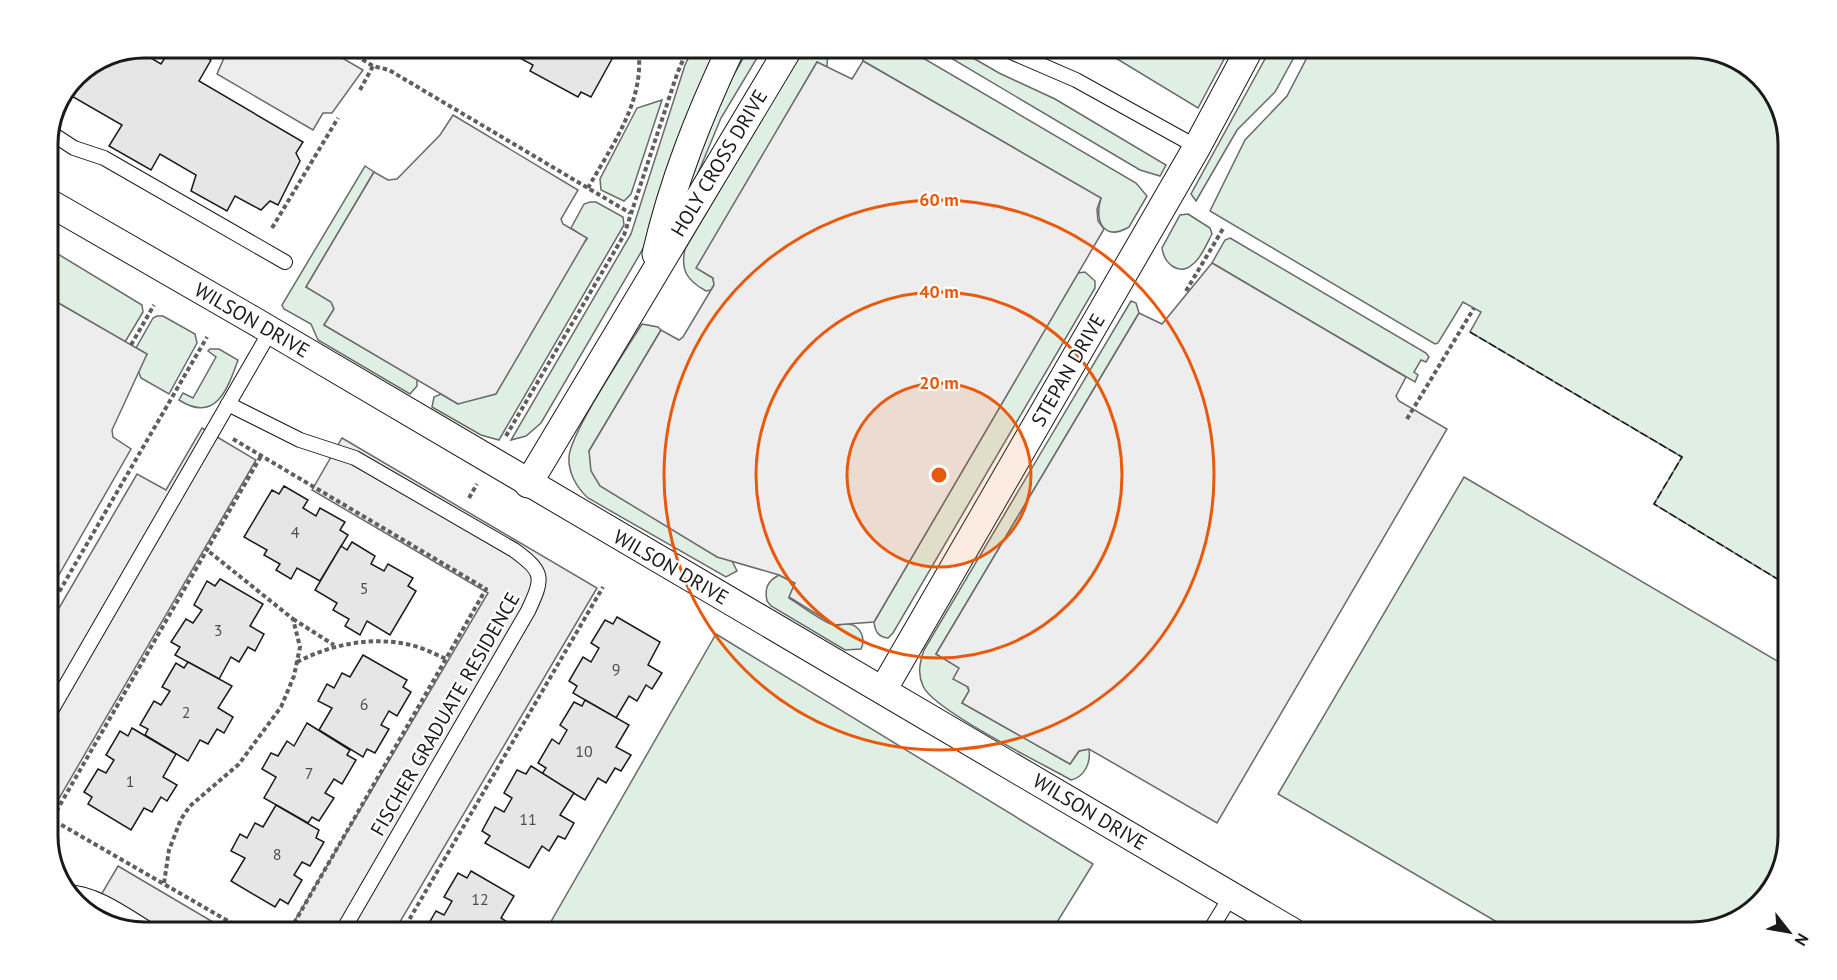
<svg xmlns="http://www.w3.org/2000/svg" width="1837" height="980" viewBox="0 0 1837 980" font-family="'PT Sans',sans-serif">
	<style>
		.green { fill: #e0efe3; stroke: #6a6a6a; stroke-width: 1.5 }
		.parking { fill: #ededed; stroke: #6a6a6a; stroke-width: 1.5 }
		.building { fill: #e6e6e6; stroke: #1a1a1a; stroke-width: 1.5 }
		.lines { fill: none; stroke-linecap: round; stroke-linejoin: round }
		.lane-casing { stroke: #1a1a1a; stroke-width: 16 }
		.street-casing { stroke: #1a1a1a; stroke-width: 29 }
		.path { stroke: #5f5f5f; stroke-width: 4; stroke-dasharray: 4.5 3; stroke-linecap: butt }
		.lane { stroke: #fff; stroke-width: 14 }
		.street { stroke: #fff; stroke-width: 27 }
		.fence { stroke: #1a1a1a; stroke-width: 1.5; stroke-dasharray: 8 3; stroke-linecap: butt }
		.ring { fill: none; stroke: #e8590c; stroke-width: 3 }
		.labels { text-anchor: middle; stroke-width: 4.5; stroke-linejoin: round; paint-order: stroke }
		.number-label { font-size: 16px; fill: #4d4d4d }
		.street-label { font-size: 20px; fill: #1a1a1a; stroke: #fff }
		.rim { fill: none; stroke: #1a1a1a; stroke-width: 3 }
		.centre { fill: #e8590c; stroke: #fff; stroke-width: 3 }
		.ring-label { font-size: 18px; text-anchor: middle; font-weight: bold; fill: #e8590c; stroke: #fff; stroke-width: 4.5; stroke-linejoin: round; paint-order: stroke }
	</style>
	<rect width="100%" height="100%" fill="#fff"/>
	<!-- green -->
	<g class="green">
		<polygon points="693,48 721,48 647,242 541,423 526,436 511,440 631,234 685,65"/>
		<polygon points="749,48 763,48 721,118 676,226 712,112"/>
		<path d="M803,48H828L827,67L817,62L697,268L713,278L714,285L711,290L706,291C688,281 680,271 685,249Z"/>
		<path d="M864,48H906L1136,183L1147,196L1129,227C1103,242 1094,220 1101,198L863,61Z"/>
		<polygon points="934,48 956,48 999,73 1055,99 1166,165 1160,176 1140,170"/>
		<polygon points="1099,48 1230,48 1198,108"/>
		<polygon points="1271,48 1299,48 1275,92 1237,130 1196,201 1191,194"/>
		<polygon points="1312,48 1692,48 1735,58 1773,91 1789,139 1789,586 1654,504 1682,457 1470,332 1481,312 1463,302 1438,343 1435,344 1210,211 1245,140 1287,96"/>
		<polygon points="662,100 631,194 624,201 601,190 600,179 637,108"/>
		<polygon points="365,166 374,172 306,287 331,301 334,309 324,325 417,379 417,386 410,394 318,340 311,324 284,309 282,305"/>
		<polygon points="590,202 596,202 623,217 624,225 499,440 481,435 432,407 434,397 441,394 458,404 587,239 571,228 584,204"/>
		<path d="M1188,214L1210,228L1212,234C1207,243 1202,257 1193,264C1179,277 1164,263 1162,248L1180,215Z"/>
		<polygon points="1230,238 1426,353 1429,357 1426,362 1421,360 1414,372 1418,375 1415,382 1212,263 1225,240"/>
		<polygon points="48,248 142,305 143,312 125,342 48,297"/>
		<path d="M1085,272L1095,281V288L893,633L888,638C878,637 875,631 874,622L1078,273Z"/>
		<path d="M1131,301L1136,303L1139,313L936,654L960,668L969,691L962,703L1070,764L1079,751L1089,749C1091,762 1085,777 1071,780C1043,764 933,710 923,686C917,673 920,662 924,650Z"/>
		<polygon points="157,316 163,316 195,334 197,343 169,394 141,378 138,370 147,354 136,348 153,318"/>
		<path d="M642,324L658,327L661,330L589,451L717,557L731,559L737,571L726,577L588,498C577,488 568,473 569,457C570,434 627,348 642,324Z"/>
		<path d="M210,349H219L238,360C227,391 215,423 179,400L183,393L193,398L216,357L208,351Z"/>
		<polygon points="1464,477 1789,668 1789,835 1779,878 1741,919 1693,932 1514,932 1278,794"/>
		<path d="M779,575L795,583L789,598C801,605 822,622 834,625C839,626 844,623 849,624C861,626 866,639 861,649L845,650L771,606L767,601C764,588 768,581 779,575Z"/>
		<polygon points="716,634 1093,864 1051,932 545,932"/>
	</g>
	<!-- parking -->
	<g class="parking">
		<polygon points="222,48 325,48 363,70 332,113 323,113 313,130 217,74 227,51"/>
		<polygon points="863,61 1101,198 1097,209 1098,221 1104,229 874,622 834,625 789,597 795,583 779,575 717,557 600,486 591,471 589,451 661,330 679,340 683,337 714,285 713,278 696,268 817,62 852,79"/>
		<polygon points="453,115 578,190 561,219 563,224 587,238 496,394 458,404 324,325 334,309 331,302 306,287 374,172 388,180 397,179 440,135"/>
		<polygon points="1212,263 1406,377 1396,396 1399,401 1447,429 1217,823 1089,749 1079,751 1070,764 962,703 969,691 968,687 953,679 959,668 936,654 1139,313 1162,324"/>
		<polygon points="48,297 147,354 112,430 113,437 131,449 48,594"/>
		<polygon points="202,428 256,460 50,814 48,627 137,474 166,490"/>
		<polygon points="342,438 597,588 394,932 288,932 488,593 312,490"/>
		<polygon points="118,866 230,932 145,932 102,922 91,912"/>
	</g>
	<!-- building -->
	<g class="building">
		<polygon points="171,48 190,48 211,60 199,81 303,142 296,153 300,161 278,205 270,201 261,210 235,196 227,211 191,191 196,175 160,154 151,170 109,146 122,125 68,94 77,76 139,51 161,64"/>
		<polygon points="501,48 618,48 591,97 581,92 578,97 530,71 533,65"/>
		<polygon points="284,486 308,500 303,508 316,516 320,508 345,522 340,530 348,535 320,581 297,568 291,579 276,570 280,564 264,555 267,550 244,537 272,490 279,494"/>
		<polygon points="352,542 375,556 371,564 384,571 388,564 413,578 408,586 416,591 390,635 367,621 360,635 345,626 349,619 333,610 337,603 315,590 341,546 347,550"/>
		<polygon points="220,579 263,604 250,626 264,634 255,651 248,647 239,662 231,657 219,679 175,655 180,647 171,642 186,619 193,623 202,610 194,605 207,581 215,586"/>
		<polygon points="617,617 660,642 648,665 662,673 652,689 646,685 637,701 629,696 616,718 573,693 577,686 569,681 583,657 591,662 599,648 591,643 605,620 613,624"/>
		<polygon points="363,655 407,680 403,687 411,692 397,716 389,711 381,725 389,729 375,753 367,749 363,757 319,730 332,708 318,701 327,684 334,688 342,673 350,677"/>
		<polygon points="188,662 232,686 218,708 233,717 224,733 217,729 208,744 200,740 188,761 145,735 148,729 140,725 154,701 161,705 170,691 162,687 176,663 184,668"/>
		<polygon points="585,700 629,725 616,747 631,755 621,771 615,768 606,783 598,778 585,800 542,774 546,768 538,763 552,739 559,744 567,730 560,725 574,702 582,706"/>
		<polygon points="307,723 350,750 347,755 356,760 342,784 334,779 325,793 334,798 319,821 312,817 308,823 264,798 276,777 262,769 271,753 278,756 287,741 294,746"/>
		<polygon points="132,728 176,754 163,777 177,785 167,801 161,797 152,812 144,808 131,830 88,804 92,797 84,792 98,769 106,773 114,760 106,755 120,731 128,736"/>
		<polygon points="531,766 574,793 560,815 574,823 565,839 558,836 549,851 542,846 529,868 485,843 490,836 482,831 495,807 504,812 512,798 504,793 517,770 526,774"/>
		<polygon points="276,805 319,830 316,838 324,842 310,866 302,862 294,875 302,880 288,904 280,899 275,907 231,881 245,858 231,851 240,834 247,838 255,823 263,827"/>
		<polygon points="471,871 514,896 501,918 515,927 512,932 424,932 436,911 444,915 452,901 444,897 458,873 467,878"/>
	</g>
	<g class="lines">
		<defs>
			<g id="lane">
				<polyline points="1002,48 1076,80 1197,147"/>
				<polyline points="51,133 74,148 104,158 285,262"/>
				<path d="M228,404L300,440L355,458L514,550C544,572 544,577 528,611L342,932"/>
				<polyline points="48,716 271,330"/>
				<path d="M67,892C97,893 128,917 153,932"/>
				<polyline points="1209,932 1231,896"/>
			</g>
			<g id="street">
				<polyline points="48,202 251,319 1293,932"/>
				<path d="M656,254C673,181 699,116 731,48"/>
				<polyline points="528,484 789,48"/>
				<polyline points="883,690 1197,147 1250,48"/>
			</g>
		</defs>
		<!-- lane casing -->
		<use href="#lane" class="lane-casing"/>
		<!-- street casing -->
		<use href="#street" class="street-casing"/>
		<!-- path -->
		<g class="path">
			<polyline points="343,48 373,66 389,70 630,213"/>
			<polyline points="360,90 373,66"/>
			<path d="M588,188C612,145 646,100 638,48"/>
			<polyline points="272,228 338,118"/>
			<polyline points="1186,291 1224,227"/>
			<polyline points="131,345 154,305"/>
			<polyline points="1407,419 1474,308"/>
			<polyline points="506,436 624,235 677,74 688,48"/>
			<polyline points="233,439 486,589 289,932"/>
			<polyline points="469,498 477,484"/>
			<polyline points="48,611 207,337"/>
			<polyline points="293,619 334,645"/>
			<path d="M297,662C332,644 372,636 411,645C423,648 435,654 446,659"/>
			<polyline points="164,883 169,850 181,819 190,806 239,764 281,707 294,676 300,647 293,619 207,550"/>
			<polyline points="247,932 58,823 53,817 261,456"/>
			<polyline points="402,932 603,587"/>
		</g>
		<!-- lane -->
		<use href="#lane" class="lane"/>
		<!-- street -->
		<use href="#street" class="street"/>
		<!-- fence -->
		<polyline class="fence" points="1470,332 1682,457 1654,504 1789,586"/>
	</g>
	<!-- distance rings -->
	<circle cx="939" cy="475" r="92" fill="#e8590c" fill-opacity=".12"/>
	<g class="ring">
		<circle cx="939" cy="475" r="92"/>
		<circle cx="939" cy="475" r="183"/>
		<circle cx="939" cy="475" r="275"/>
	</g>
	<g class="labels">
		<!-- number labels -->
		<g class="number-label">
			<text x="295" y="538">4</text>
			<text x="364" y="594">5</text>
			<text x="218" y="636">3</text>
			<text x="616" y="675">9</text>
			<text x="364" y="710">6</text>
			<text x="186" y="718">2</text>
			<text x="584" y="757">10</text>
			<text x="309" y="779">7</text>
			<text x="130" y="787">1</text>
			<text x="528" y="825">11</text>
			<text x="277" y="860">8</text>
			<text x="480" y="905">12</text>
		</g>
		<!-- street labels -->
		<g class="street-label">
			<text transform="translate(719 163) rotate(-59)" y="7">HOLY CROSS DRIVE</text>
			<text transform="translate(252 320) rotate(30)" y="7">WILSON DRIVE</text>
			<text transform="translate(1068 370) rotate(-60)" y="7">STEPAN DRIVE</text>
			<text transform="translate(671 567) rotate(30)" y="7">WILSON DRIVE</text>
			<text transform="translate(445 714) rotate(-60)" y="7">FISCHER GRADUATE RESIDENCE</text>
			<text transform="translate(1090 812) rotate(31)" y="7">WILSON DRIVE</text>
		</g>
	</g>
	<!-- crop -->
	<path d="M0 0H1837V980H0ZM144 58H1692A86 86 0 0 1 1778 144V836A86 86 0 0 1 1692 922H144A86 86 0 0 1 58 836V144A86 86 0 0 1 144 58Z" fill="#fff" fill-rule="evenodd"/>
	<path class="rim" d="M144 58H1692A86 86 0 0 1 1778 144V836A86 86 0 0 1 1692 922H144A86 86 0 0 1 58 836V144A86 86 0 0 1 144 58Z"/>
	<circle cx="939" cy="475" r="9" class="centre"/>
	<g class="ring-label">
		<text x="939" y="206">60 m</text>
		<text x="939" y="298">40 m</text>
		<text x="939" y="389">20 m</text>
	</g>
	<!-- north arrow -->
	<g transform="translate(1789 932) rotate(121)" stroke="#ffffff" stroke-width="4.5" paint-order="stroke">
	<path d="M0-4.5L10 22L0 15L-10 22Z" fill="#1a1a1a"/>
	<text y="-9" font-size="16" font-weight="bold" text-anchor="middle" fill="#1a1a1a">N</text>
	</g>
</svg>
